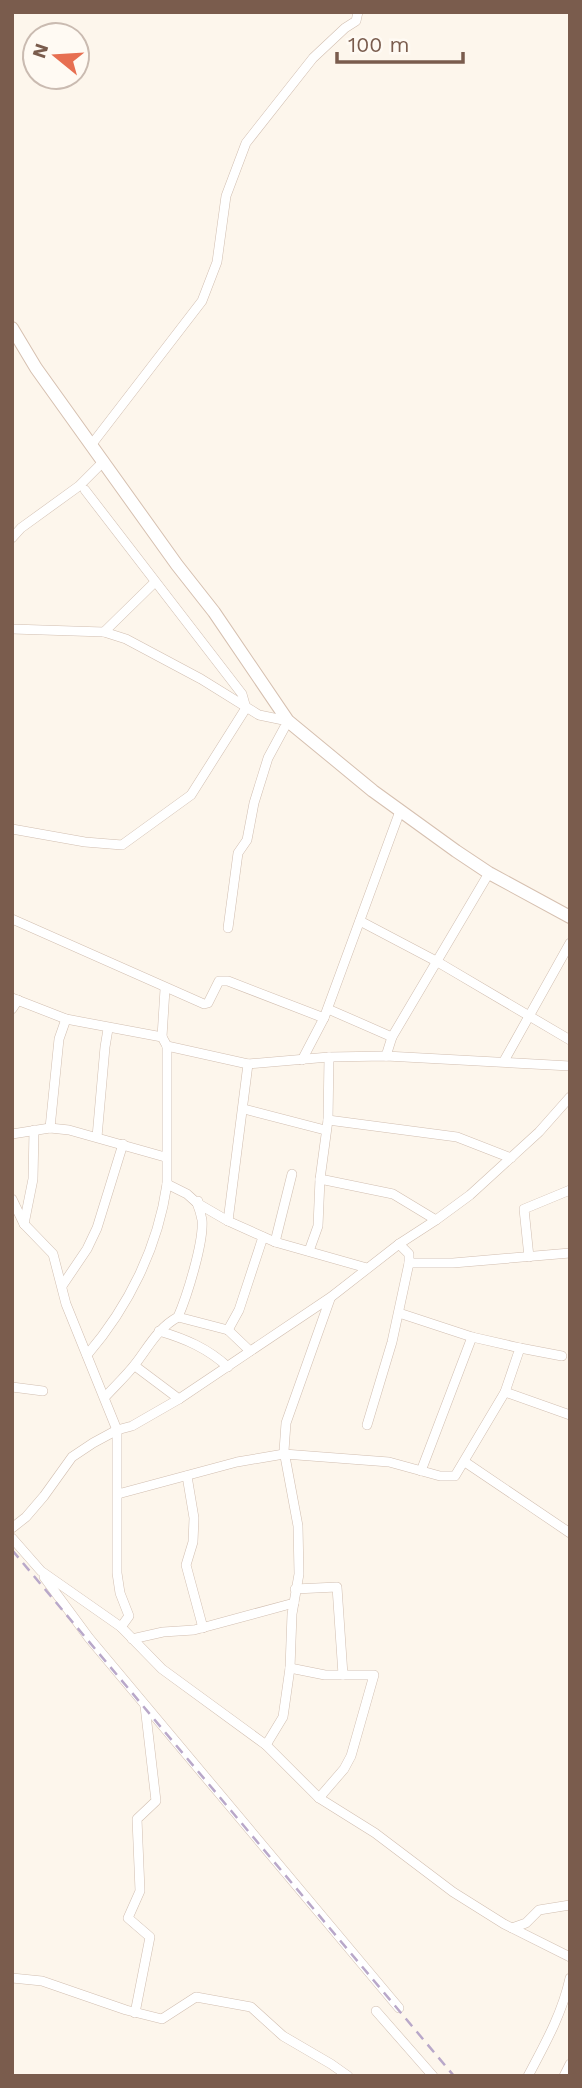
<svg xmlns="http://www.w3.org/2000/svg" width="582" height="2088" viewBox="0 0 582 2088" font-family="'Work Sans',sans-serif">
	<style>
		.lines { fill: none; stroke-linecap: round; stroke-linejoin: round }
		.street-casing { stroke: #d1beb0; stroke-width: 10 }
		.secondary-casing { stroke: #d6c0b0; stroke-width: 14 }
		.street { stroke: #fff; stroke-width: 9 }
		.secondary { stroke: #fff; stroke-width: 12 }
		.rail { stroke: #b9a8c9; stroke-width: 2.5; stroke-dasharray: 10 7; stroke-linecap: butt }
	</style>
	<rect width="100%" height="100%" fill="#fdf6ec"/>
	<g class="lines">
		<defs>
			<g id="street">
				<polyline points="92,444 202,301 217,262 226,196 246,143 313,58 345,28 356,21 358,12"/>
				<polyline points="12,538 21,528 79,486 104,461"/>
				<polyline points="12,629 104,632 126,639 201,679 259,715 288,721 268,758 254,803 247,840 238,853 228,928"/>
				<polyline points="104,632 154,583"/>
				<polyline points="12,829 85,842 122,845 191,795 246,708 242,694 85,490"/>
				<polyline points="12,919 204,1004 208,1003 219,981 228,981 324,1018 400,811"/>
				<polyline points="360,921 436,961 570,1040"/>
				<polyline points="12,998 66,1019 162,1037 167,1046 248,1064 329,1057 386,1056 570,1066"/>
				<polyline points="12,1009 18,1000"/>
				<polyline points="328,1009 392,1037"/>
				<polyline points="162,1037 165,989"/>
				<polyline points="167,1046 167,1184"/>
				<polyline points="386,1056 392,1037 489,873"/>
				<polyline points="329,1057 328,1120 320,1179 393,1194 436,1220"/>
				<polyline points="302,1060 324,1018"/>
				<polyline points="504,1061 570,943"/>
				<polyline points="244,1109 325,1130"/>
				<polyline points="328,1120 457,1137 511,1158"/>
				<polyline points="50,1128 59,1039 66,1019"/>
				<polyline points="12,1134 50,1128 69,1130 165,1157"/>
				<polyline points="97,1137 105,1047 108,1029"/>
				<polyline points="12,1199 24,1224 53,1254 66,1304 117,1430 117,1573 120,1593 129,1616 121,1627"/>
				<polyline points="228,1221 248,1064"/>
				<polyline points="24,1224 33,1179 34,1130"/>
				<polyline points="275,1242 292,1174"/>
				<polyline points="309,1251 318,1226 320,1179"/>
				<polyline points="529,1257 524,1209 570,1190"/>
				<polyline points="409,1263 453,1263 570,1253"/>
				<polyline points="62,1286 87,1249 97,1228 123,1144"/>
				<polyline points="228,1330 239,1310 263,1237"/>
				<path d="M159,1331C186,1339 207,1348 228,1367"/>
				<polyline points="520,1348 562,1356"/>
				<path d="M250,1351L228,1330L178,1317C187,1296 204,1242 202,1220C201,1214 199,1208 197,1203L228,1221L275,1242L367,1268"/>
				<path d="M87,1355C129,1306 158,1247 167,1184L187,1194L197,1203L198,1201"/>
				<polyline points="135,1366 179,1399"/>
				<polyline points="12,1387 43,1391"/>
				<polyline points="505,1392 570,1415"/>
				<path d="M105,1397C115,1386 127,1375 136,1363C149,1346 158,1328 178,1317"/>
				<polyline points="367,1425 392,1342 409,1263 409,1254 399,1244"/>
				<polyline points="465,1462 570,1533"/>
				<polyline points="421,1471 472,1337"/>
				<polyline points="187,1476 194,1518 193,1542 186,1565 203,1628"/>
				<polyline points="118,1494 237,1462 284,1454 389,1462 440,1476 455,1476 505,1392 520,1348 472,1337 399,1313"/>
				<polyline points="12,1528 26,1517 44,1496 72,1457 93,1443 117,1430 132,1426 179,1399 331,1297 399,1244 436,1220 470,1195 539,1132 570,1097"/>
				<polyline points="12,1538 41,1571 121,1627 162,1669 266,1745 319,1798 375,1833 453,1892 504,1924 570,1957"/>
				<polyline points="44,1577 89,1638 399,2008"/>
				<polyline points="295,1589 337,1587 343,1675"/>
				<polyline points="132,1639 163,1632 194,1630 294,1603"/>
				<polyline points="290,1668 325,1675 374,1675 351,1756 344,1769 319,1798"/>
				<polyline points="266,1745 283,1717 290,1668 292,1614 299,1574 298,1526 284,1451 286,1423 330,1299"/>
				<polyline points="512,1928 526,1923 539,1910 570,1905"/>
				<polyline points="12,1978 42,1981 126,2010 162,2019 196,1997 251,2007 283,2036 331,2064 348,2076"/>
				<polyline points="376,2011 433,2076"/>
				<polyline points="135,2013 150,1937 128,1918 140,1891 137,1819 156,1801 145,1706"/>
				<path d="M528,2076C545,2044 562,2014 570,1978"/>
				<polyline points="564,2076 570,2064"/>
			</g>
			<polyline id="secondary" points="12,328 36,368 177,565 214,612 288,721 373,791 456,851 489,873 570,917"/>
		</defs>
		<!-- street casing -->
		<use href="#street" class="street-casing"/>
		<!-- secondary casing -->
		<use href="#secondary" class="secondary-casing"/>
		<!-- street -->
		<use href="#street" class="street"/>
		<!-- secondary -->
		<use href="#secondary" class="secondary"/>
		<!-- rail -->
		<polyline class="rail" points="12,1550 454,2076"/>
	</g>
	<!-- border -->
	<rect width="582" height="2088" fill="none" stroke="#7a5c4d" stroke-width="28"/>
	<!-- north arrow -->
	<g transform="translate(56 56) rotate(288)"><circle r="33" fill="#fffaf3" stroke="#cabbb1" stroke-width="2"/>
	<path d="M0-5L12 26L0 18L-12 26Z" fill="#e76f51"/>
	<text y="-10" font-size="19" font-weight="bold" text-anchor="middle" fill="#7a5c4d">N</text>
	</g>
	<!-- scale -->
	<path d="M337 52v10h126v-10" fill="none" stroke="#7a5c4d" stroke-width="3.5"/>
	<text x="348" y="52" font-size="21" fill="#7a5c4d" stroke="#fffaf3" stroke-width="5" paint-order="stroke">100 m</text>
</svg>
